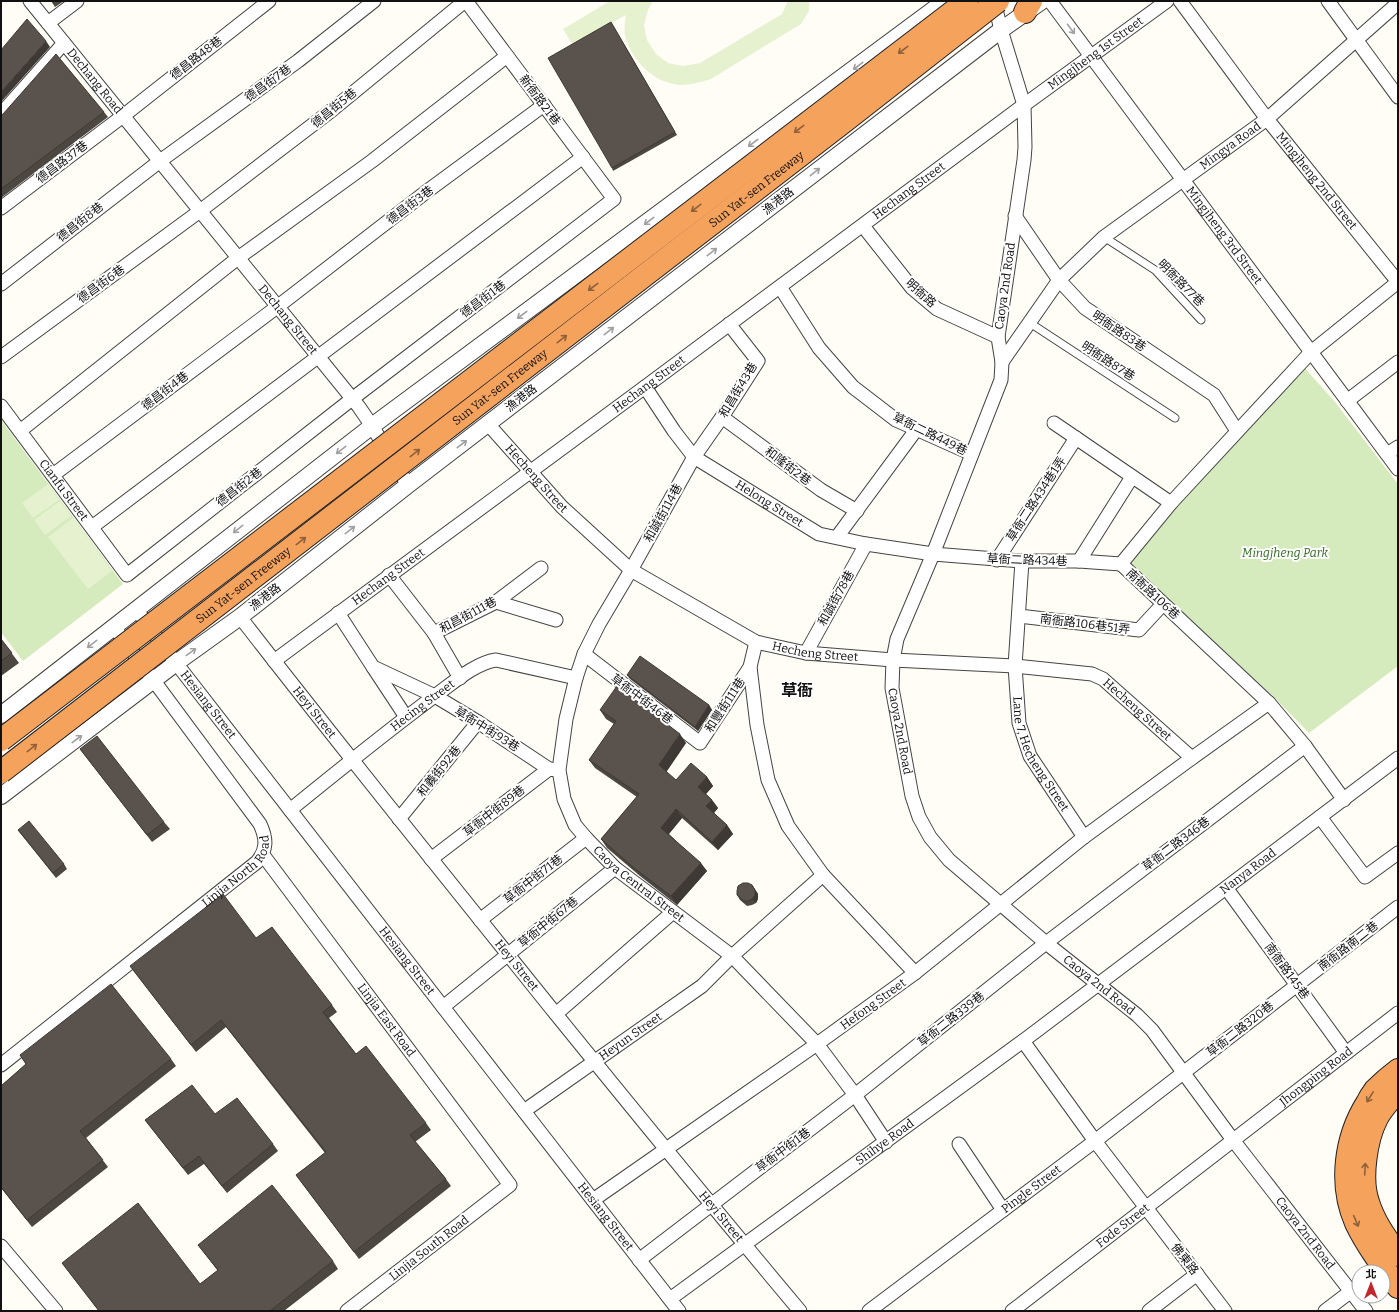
<svg xmlns="http://www.w3.org/2000/svg" width="1399" height="1312" viewBox="0 0 1399 1312" font-family="Bitter,'Noto Sans TC',serif">
	<style>
		.green { fill: #d5ebbd }
		.pitch { fill: #e6f2cf }
		.lines { fill: none; stroke-linecap: round; stroke-linejoin: round }
		.service-casing { stroke: #444; stroke-width: 9 }
		.minor-casing { stroke: #444; stroke-width: 15 }
		.tertiary-casing { stroke: #444; stroke-width: 18 }
		.motorway-casing { stroke: #222; stroke-width: 24 }
		.service { stroke: #fff; stroke-width: 7 }
		.minor { stroke: #fff; stroke-width: 13 }
		.tertiary { stroke: #fff; stroke-width: 16 }
		.motorway { stroke: #f5a25d; stroke-width: 22 }
		.motorway-bridge-casing { stroke: #222; stroke-width: 24; stroke-linecap: butt }
		.motorway-bridge { stroke: #f5a25d; stroke-width: 22 }
		.wall { fill: #4d4742 }
		.shaded-wall { fill: #3f3936 }
		.building { fill: #5a524d; stroke: #3f3936 }
		.oneway { stroke: #a0a0a0 }
		.oneway2 { stroke: #8e613b }
		.labels { text-anchor: middle; stroke-width: 4; stroke-linejoin: round; paint-order: stroke }
		.street-label { font-size: 12px; fill: #111; stroke: #fff }
		.park-label { font-size: 12px; font-style: italic; fill: #2f6b1f; stroke: #fff }
		.district-label { font-size: 16px; font-weight: bold; fill: #111; stroke: #fff }
	</style>
	<rect width="100%" height="100%" fill="#fffdf5"/>
	<!-- green -->
	<g class="green">
		<polygon points="1301,364 1335,402 1398,484 1398,666 1309,733 1272,695 1130,564 1174,506"/>
		<polygon points="1,420 123,584 23,661 1,632"/>
	</g>
	<!-- pitch -->
	<g class="pitch">
		<path d="M610,1H653L648,10L644,25L647,40L656,54L668,63L683,66L700,63L782,14L788,1H809V11L801,24L711,79C701,82 685,87 674,84C652,80 633,61 626,39C623,31 625,22 626,15L572,44L563,29Z"/>
		<polygon points="48,484 59,500 33,518 22,503"/>
		<polygon points="60,501 71,516 45,535 34,520"/>
		<polygon points="73,518 112,571 88,589 48,537"/>
	</g>
	<g class="lines">
		<defs>
			<g id="service">
				<polyline points="1104,237 1155,270 1201,320"/>
				<polyline points="1030,323 1175,418"/>
			</g>
			<g id="minor">
				<path id="s1" d="M30,1L359,407L372,426L408,485"/>
				<path id="s2" d="M994,1L1001,30L1024,105L1025,147L1024,160L998,337L1002,362L1001,380L933,554L897,639L893,660L892,688L912,796L919,817L930,837L949,860L1046,943L1137,1015L1152,1030L1233,1140L1366,1311"/>
				<path id="s3" d="M1050,1L1398,469"/>
				<path id="s4" d="M1180,1L1267,119L1398,282"/>
				<polyline points="1328,1 1398,97"/>
				<polyline points="48,23 77,1"/>
				<polyline points="1,114 64,43"/>
				<polyline points="1,208 123,116 269,1"/>
				<polyline points="1015,216 1059,280 1085,308 1214,395 1237,431"/>
				<polyline points="863,226 912,288 937,309 998,337"/>
				<polyline points="1,284 160,161 298,61 374,1"/>
				<polyline points="780,287 819,348 853,387 896,420 972,454"/>
				<path id="s5" d="M729,324L758,361L722,417L694,457L631,570L599,624L584,654L576,678L566,719L559,770L564,799L575,825L586,838L615,868L732,956L817,1044L855,1095L886,1142"/>
				<polyline points="1,357 200,211 332,110 465,1"/>
				<path id="s6" d="M1002,362L1059,280L1104,237L1267,119L1398,3"/>
				<path id="s7" d="M645,387L674,431L694,457L819,534L866,544L933,554L1022,561H1079L1121,564"/>
				<polyline points="1347,401 1398,362"/>
				<path id="s8" d="M1,406L127,575L352,399L614,199L466,1"/>
				<polyline points="722,417 821,490 857,511"/>
				<polyline points="1054,423 1076,438"/>
				<path id="s9" d="M488,424L562,507L631,570L756,642L806,653L893,660L1015,666L1092,674L1103,679L1192,758L1084,837L915,973L817,1044L593,1200"/>
				<polyline points="20,431 238,258 372,161 507,56"/>
				<polyline points="1387,454 1398,447"/>
				<polyline points="53,475 277,307 426,192 544,105"/>
				<polyline points="92,527 583,157"/>
				<polyline points="837,537 916,430"/>
				<polyline points="997,560 1076,438 1171,503"/>
				<path id="s10" d="M1022,561L1015,666L1019,723L1030,756L1084,837"/>
				<polyline points="1079,561 1132,477"/>
				<polyline points="389,575 434,633 496,602 541,568"/>
				<polyline points="496,602 556,620"/>
				<path id="s11" d="M136,609L176,663L679,1311"/>
				<polyline points="338,613 373,667 435,696 478,722 549,769"/>
				<polyline points="1019,616 1139,630 1163,604"/>
				<path id="s12" d="M240,617C343,750 449,881 555,1013C636,1113 717,1212 800,1311"/>
				<polyline points="434,633 460,678"/>
				<polyline points="756,642 750,667 757,725 768,780 788,826 823,875 915,973"/>
				<polyline points="806,653 866,544"/>
				<polyline points="584,654 700,743 750,667"/>
				<path id="s13" d="M274,661L645,387L1024,105L1167,1"/>
				<polyline points="373,667 406,717"/>
				<polyline points="1192,758 1269,703"/>
				<polyline points="1344,800 1305,746 1269,703 1121,564 1171,503 1311,352 1398,282"/>
				<path id="s14" d="M290,810C338,771 386,732 436,695C453,683 475,663 496,660L576,678"/>
				<polyline points="1320,817 1365,877 1398,853"/>
				<polyline points="399,819 478,722"/>
				<path id="s15" d="M263,855L510,1185L347,1311"/>
				<polyline points="431,859 549,769 557,770"/>
				<polyline points="1227,889 1346,1053"/>
				<polyline points="480,920 586,838"/>
				<polyline points="443,1007 615,868"/>
				<polyline points="556,1014 673,912"/>
				<path id="s16" d="M1,1065L257,862C267,850 267,839 260,824L114,627"/>
				<path id="s17" d="M524,1111L702,986L732,956L823,875"/>
				<polyline points="959,1144 1003,1210"/>
				<polyline points="1,1246 56,1311"/>
				<polyline points="639,1260 855,1095 1046,943 1305,746"/>
				<path id="s18" d="M670,1299L1023,1041L1398,758"/>
				<path id="s19" d="M869,1311L1095,1141L1023,1041"/>
				<path id="s20" d="M1012,1311L1398,1013"/>
				<polyline points="1149,1311 1197,1274"/>
				<polyline points="1225,1311 1095,1141 1398,907"/>
				<polyline points="1325,1311 1350,1292"/>
			</g>
			<g id="tertiary">
				<polyline points="1,715 372,426 945,1"/>
				<polyline points="1,796 176,663 240,617 408,485 1001,30 1042,1"/>
			</g>
			<g id="motorway">
				<polyline points="1025,12 1031,1"/>
				<path d="M1398,1070C1390,1076 1382,1083 1375,1090C1372,1094 1369,1099 1367,1103C1345,1138 1339,1185 1356,1223C1367,1246 1383,1267 1398,1287"/>
				<path d="M1398,1091C1390,1100 1382,1108 1377,1118C1366,1139 1360,1179 1368,1202C1374,1222 1386,1238 1398,1255"/>
			</g>
		</defs>
		<!-- service casing -->
		<use href="#service" class="service-casing"/>
		<!-- minor casing -->
		<use href="#minor" class="minor-casing"/>
		<!-- tertiary casing -->
		<use href="#tertiary" class="tertiary-casing"/>
		<!-- motorway casing -->
		<use href="#motorway" class="motorway-casing"/>
		<!-- service -->
		<use href="#service" class="service"/>
		<!-- minor -->
		<use href="#minor" class="minor"/>
		<!-- tertiary -->
		<use href="#tertiary" class="tertiary"/>
		<!-- motorway -->
		<use href="#motorway" class="motorway"/>
		<defs>
			<g id="motorway-bridge">
				<polyline points="1,740 967,1"/>
				<path id="s21" d="M1,772L846,120L998,1"/>
			</g>
		</defs>
		<!-- motorway-bridge casing -->
		<use href="#motorway-bridge" class="motorway-bridge-casing"/>
		<!-- motorway-bridge -->
		<use href="#motorway-bridge" class="motorway-bridge"/>
	</g>
	<!-- wall -->
	<g class="wall">
		<polygon points="51,1 64,1 55,7"/>
		<polygon points="612,24 677,135 613,171 612,168"/>
		<polygon points="104,112 108,117 1,198 1,115"/>
		<polygon points="1,639 19,663 1,676"/>
		<polygon points="627,675 709,705 712,710 698,731 630,679"/>
		<polygon points="600,710 686,743 666,772 676,780 707,777 713,786 706,794 712,800 718,808 714,813 727,825 733,834 718,850 682,818 669,834 707,871 677,905 640,876 607,848 601,839 637,797 595,768 589,760 614,724 606,719"/>
		<polygon points="80,749 164,822 170,829 152,842"/>
		<polygon points="18,830 64,864 67,869 56,878"/>
		<polygon points="752,885 758,894 758,899 756,903 752,905 747,906 740,900 737,895"/>
		<polygon points="256,938 332,1005 337,1012 329,1018 356,1054 426,1123 431,1130 415,1142 446,1179 451,1186 359,1259 296,1175 325,1153 226,1027 196,1052 130,966"/>
		<polygon points="20,1055 171,1059 176,1066 86,1138 108,1167 32,1227 1,1188 1,1086 26,1064"/>
		<polygon points="215,1114 273,1144 278,1151 227,1193 204,1164 188,1175 145,1120"/>
		<polygon points="198,1245 333,1261 338,1269 284,1311 99,1311 62,1263 200,1284 218,1271"/>
	</g>
	<!-- shaded-wall -->
	<g class="shaded-wall">
		<polygon points="46,41 50,47 1,102 1,92"/>
		<polygon points="709,705 712,710 698,731 695,727"/>
		<polygon points="680,734 686,743 665,774 659,765"/>
		<polygon points="707,777 713,786 704,796 698,787"/>
		<polygon points="712,800 718,808 712,815 706,806"/>
		<polygon points="676,809 682,818 667,836 661,828"/>
		<polygon points="727,825 733,834 718,850 712,842"/>
		<polygon points="701,863 707,871 677,905 671,896"/>
		<polygon points="752,885 758,894 758,899 756,903 752,899"/>
	</g>
	<!-- building -->
	<g class="building">
		<polygon points="27,19 46,41 1,92 1,50"/>
		<polygon points="611,22 675,132 612,168 548,58"/>
		<polygon points="56,54 104,112 1,189 1,115 3,114"/>
		<polygon points="1,639 12,653 1,661"/>
		<polygon points="640,656 709,705 695,727 627,675"/>
		<polygon points="617,686 680,734 659,765 676,780 691,763 707,777 698,787 712,800 706,806 727,825 712,842 676,809 661,828 701,863 671,896 634,868 601,839 639,794 589,760 616,721 600,710"/>
		<polygon points="97,736 164,822 147,835 80,749"/>
		<polygon points="29,821 64,864 53,873 18,830"/>
		<polygon points="743,883 748,883 752,885 755,890 755,895 752,899 748,901 744,901 737,895 737,891 738,886"/>
		<polygon points="223,894 256,938 272,927 332,1005 323,1012 356,1054 366,1046 426,1123 410,1135 446,1179 354,1252 296,1175 326,1152 221,1020 191,1045 130,966"/>
		<polygon points="111,984 171,1059 80,1131 103,1160 27,1220 1,1187 1,1086 26,1064 20,1055"/>
		<polygon points="192,1085 215,1114 237,1098 273,1144 222,1186 199,1156 183,1168 145,1120"/>
		<polygon points="272,1185 333,1261 270,1311 99,1311 62,1263 138,1203 200,1284 218,1270 198,1245"/>
	</g>
	<!-- one-way arrows -->
	<defs><path id="oneway-shaft" d="M-6 0H5M1.5-3L5.5 0L1.5 3" fill="none" stroke-width="1.6" stroke-linecap="round" stroke-linejoin="round"/></defs>
	<g class="oneway">
		<use href="#oneway-shaft" transform="translate(1071 29) rotate(53)"/>
		<use href="#oneway-shaft" transform="translate(858 66) rotate(143)"/>
		<use href="#oneway-shaft" transform="translate(753 143) rotate(143)"/>
		<use href="#oneway-shaft" transform="translate(815 172) rotate(-38)"/>
		<use href="#oneway-shaft" transform="translate(649 221) rotate(143)"/>
		<use href="#oneway-shaft" transform="translate(712 252) rotate(-38)"/>
		<use href="#oneway-shaft" transform="translate(522 315) rotate(143)"/>
		<use href="#oneway-shaft" transform="translate(609 331) rotate(-38)"/>
		<use href="#oneway-shaft" transform="translate(462 444) rotate(-37)"/>
		<use href="#oneway-shaft" transform="translate(341 450) rotate(142)"/>
		<use href="#oneway-shaft" transform="translate(238 529) rotate(142)"/>
		<use href="#oneway-shaft" transform="translate(350 530) rotate(-38)"/>
		<use href="#oneway-shaft" transform="translate(92 644) rotate(142)"/>
		<use href="#oneway-shaft" transform="translate(191 652) rotate(-36)"/>
		<use href="#oneway-shaft" transform="translate(77 739) rotate(-37)"/>
	</g>
	<g class="oneway2">
		<use href="#oneway-shaft" transform="translate(903 50) rotate(143)"/>
		<use href="#oneway-shaft" transform="translate(799 129) rotate(143)"/>
		<use href="#oneway-shaft" transform="translate(696 208) rotate(143)"/>
		<use href="#oneway-shaft" transform="translate(593 287) rotate(143)"/>
		<use href="#oneway-shaft" transform="translate(562 339) rotate(-38)"/>
		<use href="#oneway-shaft" transform="translate(415 453) rotate(-38)"/>
		<use href="#oneway-shaft" transform="translate(301 541) rotate(-38)"/>
		<use href="#oneway-shaft" transform="translate(32 748) rotate(-38)"/>
		<use href="#oneway-shaft" transform="translate(1370 1097) rotate(122)"/>
		<use href="#oneway-shaft" transform="translate(1365 1169) rotate(-87)"/>
		<use href="#oneway-shaft" transform="translate(1356 1221) rotate(67)"/>
	</g>
	<g class="labels">
		<!-- street labels -->
		<g class="street-label">
			<text dy="4" stroke="none"><textPath href="#s13" startOffset="1022">Mingjheng 1st Street</textPath></text>
			<text transform="translate(196 58) rotate(-38)" y="4">德昌路48巷</text>
			<text dy="4" stroke="none"><textPath href="#s1" startOffset="103">Dechang Road</textPath></text>
			<text transform="translate(268 83) rotate(-36)" y="4">德昌街7巷</text>
			<text transform="translate(540 100) rotate(53)" y="4">新衙路21巷</text>
			<text transform="translate(334 108) rotate(-39)" y="4">德昌街5巷</text>
			<text dy="4" stroke="none"><textPath href="#s6" startOffset="318">Mingya Road</textPath></text>
			<text transform="translate(62 162) rotate(-37)" y="4">德昌路37巷</text>
			<text dy="4" stroke="none"><textPath href="#s4" startOffset="226">Mingjheng 2nd Street</textPath></text>
			<text dy="4" stroke="none"><textPath href="#s21" startOffset="954">Sun Yat-sen Freeway</textPath></text>
			<text dy="4" stroke="none"><textPath href="#s13" startOffset="790">Hechang Street</textPath></text>
			<text transform="translate(778 201) rotate(-38)" y="4">漁港路</text>
			<text transform="translate(410 205) rotate(-37)" y="4">德昌街3巷</text>
			<text transform="translate(80 222) rotate(-38)" y="4">德昌街8巷</text>
			<text dy="4" stroke="none"><textPath href="#s3" startOffset="292">Mingjheng 3rd Street</textPath></text>
			<text transform="translate(1181 283) rotate(45)" y="4">明衙路77巷</text>
			<text transform="translate(101 284) rotate(-36)" y="4">德昌街6巷</text>
			<text transform="translate(1005 286) rotate(-82)" y="4">Caoya 2nd Road</text>
			<text transform="translate(921 293) rotate(42)" y="4">明衙路</text>
			<text transform="translate(483 299) rotate(-37)" y="4">德昌街1巷</text>
			<text dy="4" stroke="none"><textPath href="#s1" startOffset="410">Dechang Street</textPath></text>
			<text transform="translate(1119 331) rotate(34)" y="4">明衙路83巷</text>
			<text transform="translate(1108 361) rotate(33)" y="4">明衙路87巷</text>
			<text dy="4" stroke="none"><textPath href="#s13" startOffset="466">Hechang Street</textPath></text>
			<text dy="4" stroke="none"><textPath href="#s21" startOffset="630">Sun Yat-sen Freeway</textPath></text>
			<text transform="translate(738 390) rotate(-59)" y="4">和昌街43巷</text>
			<text transform="translate(165 391) rotate(-37)" y="4">德昌街4巷</text>
			<text transform="translate(521 398) rotate(-38)" y="4">漁港路</text>
			<text transform="translate(930 434) rotate(26)" y="4">草衙二路449巷</text>
			<text transform="translate(788 466) rotate(37)" y="4">和隆街2巷</text>
			<text dy="4" stroke="none"><textPath href="#s9" startOffset="73">Hecheng Street</textPath></text>
			<text transform="translate(239 487) rotate(-38)" y="4">德昌街2巷</text>
			<text dy="4" stroke="none"><textPath href="#s8" startOffset="105">Cianfu Street</textPath></text>
			<text transform="translate(1036 499) rotate(-57)" y="4">草衙二路434巷1弄</text>
			<text dy="4" stroke="none"><textPath href="#s7" startOffset="174">Helong Street</textPath></text>
			<text transform="translate(663 513) rotate(-61)" y="4">和誠街114巷</text>
			<text transform="translate(1027 560) rotate(2)" y="4">草衙二路434巷</text>
			<text dy="4" stroke="none"><textPath href="#s13" startOffset="142">Hechang Street</textPath></text>
			<text dy="4" stroke="none"><textPath href="#s21" startOffset="306">Sun Yat-sen Freeway</textPath></text>
			<text transform="translate(1153 594) rotate(43)" y="4">南衙路106巷</text>
			<text transform="translate(265 597) rotate(-38)" y="4">漁港路</text>
			<text transform="translate(836 598) rotate(-61)" y="4">和誠街78巷</text>
			<text transform="translate(468 615) rotate(-28)" y="4">和昌街111巷</text>
			<text transform="translate(1085 624) rotate(7)" y="4">南衙路106巷51弄</text>
			<text dy="4" stroke="none"><textPath href="#s9" startOffset="409">Hecheng Street</textPath></text>
			<text transform="translate(642 699) rotate(37)" y="4">草衙中街46巷</text>
			<text dy="4" stroke="none"><textPath href="#s11" startOffset="120">Hesiang Street</textPath></text>
			<text dy="4" stroke="none"><textPath href="#s14" startOffset="169">Hecing Street</textPath></text>
			<text transform="translate(725 705) rotate(-57)" y="4">和豐街111巷</text>
			<text dy="4" stroke="none"><textPath href="#s9" startOffset="745">Hecheng Street</textPath></text>
			<text dy="4" stroke="none"><textPath href="#s12" startOffset="121">Heyi Street</textPath></text>
			<text transform="translate(487 729) rotate(32)" y="4">草衙中街93巷</text>
			<text dy="4" stroke="none"><textPath href="#s2" startOffset="758">Caoya 2nd Road</textPath></text>
			<text dy="4" stroke="none"><textPath href="#s10" startOffset="199">Lane 7, Hecheng Street</textPath></text>
			<text transform="translate(439 771) rotate(-51)" y="4">和義街92巷</text>
			<text transform="translate(494 811) rotate(-38)" y="4">草衙中街89巷</text>
			<text transform="translate(1176 844) rotate(-37)" y="4">草衙二路346巷</text>
			<text dy="4" stroke="none"><textPath href="#s16" startOffset="307">Linjia North Road</textPath></text>
			<text dy="4" stroke="none"><textPath href="#s18" startOffset="719">Nanya Road</textPath></text>
			<text transform="translate(533 879) rotate(-38)" y="4">草衙中街71巷</text>
			<text dy="4" stroke="none"><textPath href="#s5" startOffset="652">Caoya Central Street</textPath></text>
			<text transform="translate(548 922) rotate(-39)" y="4">草衙中街67巷</text>
			<text transform="translate(1348 946) rotate(-38)" y="4">南衙路南二巷</text>
			<text dy="4" stroke="none"><textPath href="#s11" startOffset="444">Hesiang Street</textPath></text>
			<text dy="4" stroke="none"><textPath href="#s12" startOffset="445">Heyi Street</textPath></text>
			<text transform="translate(1287 971) rotate(54)" y="4">南衙路145巷</text>
			<text dy="4" stroke="none"><textPath href="#s2" startOffset="1094">Caoya 2nd Road</textPath></text>
			<text transform="translate(873 1004) rotate(-36)" y="4">Hefong Street</text>
			<text transform="translate(951 1019) rotate(-38)" y="4">草衙二路339巷</text>
			<text dy="4" stroke="none"><textPath href="#s15" startOffset="206">Linjia East Road</textPath></text>
			<text transform="translate(1240 1029) rotate(-38)" y="4">草衙二路320巷</text>
			<text dy="4" stroke="none"><textPath href="#s17" startOffset="130">Heyun Street</textPath></text>
			<text dy="4" stroke="none"><textPath href="#s20" startOffset="384">Jhongping Road</textPath></text>
			<text dy="4" stroke="none"><textPath href="#s18" startOffset="266">Shihye Road</textPath></text>
			<text transform="translate(783 1150) rotate(-37)" y="4">草衙中街1巷</text>
			<text dy="4" stroke="none"><textPath href="#s19" startOffset="203">Pingle Street</textPath></text>
			<text dy="4" stroke="none"><textPath href="#s11" startOffset="768">Hesiang Street</textPath></text>
			<text dy="4" stroke="none"><textPath href="#s12" startOffset="769">Heyi Street</textPath></text>
			<text dy="4" stroke="none"><textPath href="#s20" startOffset="140">Fode Street</textPath></text>
			<text dy="4" stroke="none"><textPath href="#s2" startOffset="1418">Caoya 2nd Road</textPath></text>
			<text transform="translate(429 1248) rotate(-38)" y="4">Linjia South Road</text>
			<text transform="translate(1185 1259) rotate(52)" y="4">佛東路</text>
		</g>
		<!-- park labels -->
		<g class="park-label">
			<text x="1285" y="557">Mingjheng Park</text>
		</g>
		<!-- district labels -->
		<g class="district-label">
			<text x="797" y="696">草衙</text>
		</g>
	</g>
	<!-- border -->
	<rect width="1399" height="1312" fill="none" stroke="#111111" stroke-width="4"/>
	<!-- north arrow -->
	<g transform="translate(1371 1284)"><circle r="19" fill="#ffffff" stroke="#a0a0a0"/>
	<path d="M0-3L7 15L0 10L-7 15Z" fill="#c4262e"/>
	<text y="-6" font-size="11" font-weight="bold" text-anchor="middle" fill="#111111">北</text>
	</g>
</svg>
